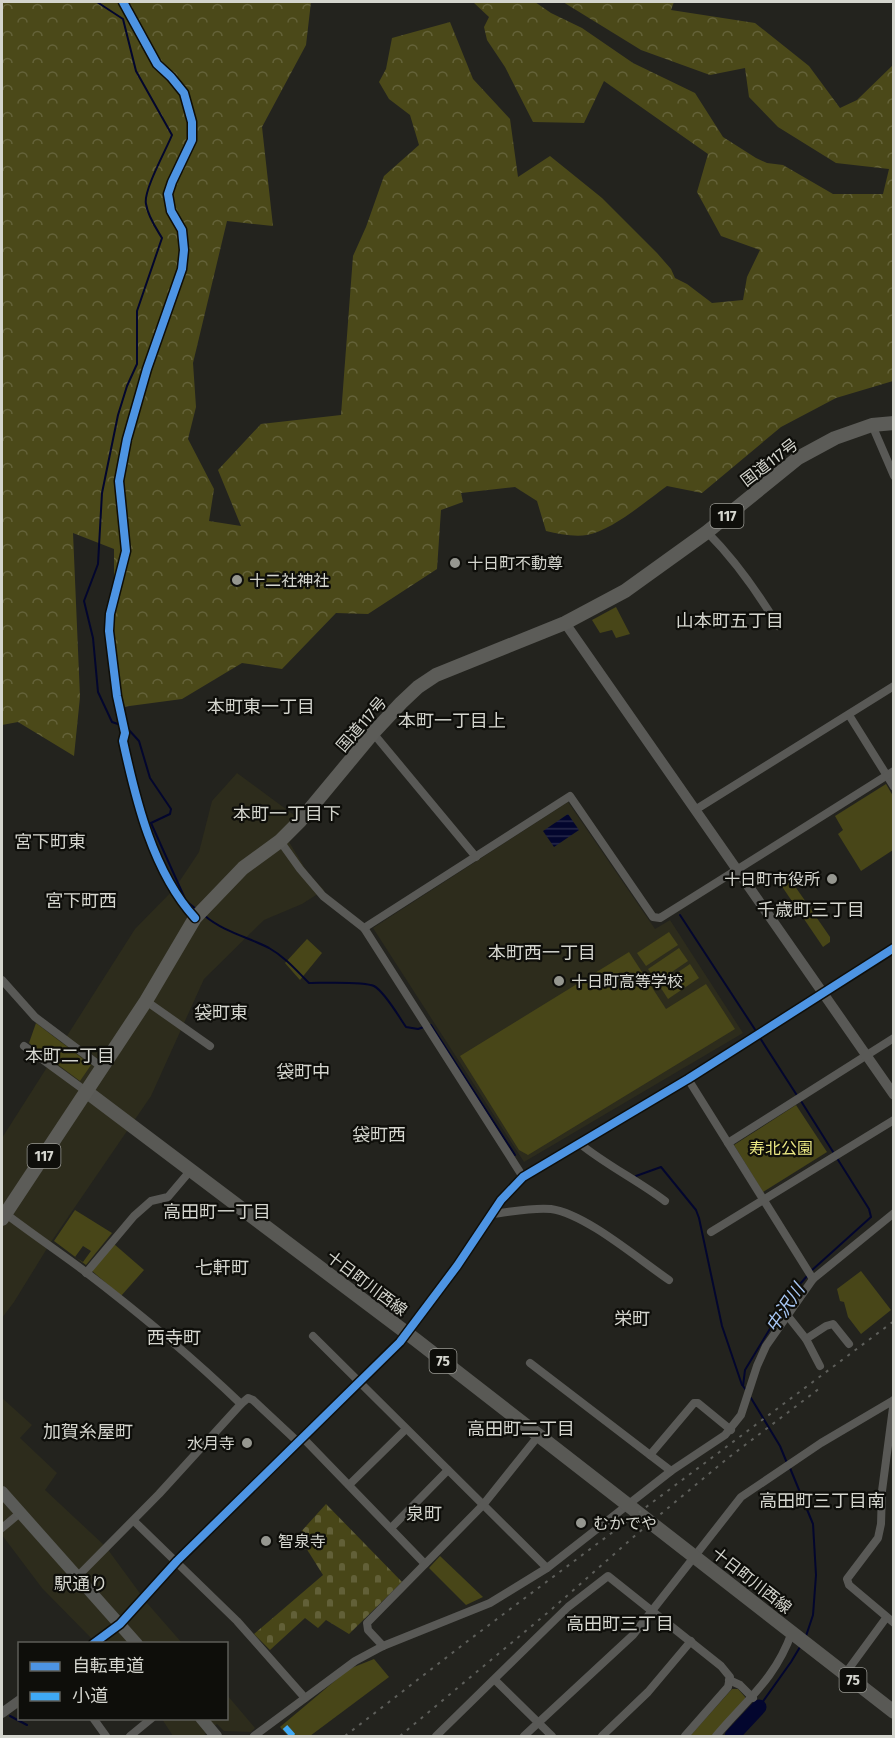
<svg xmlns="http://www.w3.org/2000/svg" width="895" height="1738" viewBox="0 0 895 1738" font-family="'Fira Sans Condensed','Noto Sans JP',sans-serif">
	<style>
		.built { fill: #2d2c1c }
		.green { fill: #484618; fill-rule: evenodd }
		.forest { fill: url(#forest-crowns) }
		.cemetery { fill: url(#cemetery-stones) }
		.water { fill: url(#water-rules) }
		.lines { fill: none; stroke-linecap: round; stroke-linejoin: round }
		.stream { stroke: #03062e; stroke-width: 2 }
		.river { stroke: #03062e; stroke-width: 15 }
		.minor { stroke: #595956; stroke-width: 8 }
		.tertiary { stroke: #595956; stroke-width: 10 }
		.secondary { stroke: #5a5b58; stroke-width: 12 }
		.primary { stroke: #595955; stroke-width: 14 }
		.trunk { stroke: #5c5c58; stroke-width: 14 }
		.rail { stroke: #5e5f5b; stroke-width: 2; stroke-dasharray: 3 6; stroke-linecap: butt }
		.quiet { stroke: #3fa9f5; stroke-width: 6; stroke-dasharray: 12 6; stroke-linecap: butt }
		.cycleway-casing { stroke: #0e0e0a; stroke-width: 11 }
		.cycleway { stroke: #4d94e3; stroke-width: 8 }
		.poi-dot { fill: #969790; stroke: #0e0e0a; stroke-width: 2 }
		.labels { text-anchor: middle; stroke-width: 4.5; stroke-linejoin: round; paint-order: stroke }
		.shield { fill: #0e0e0a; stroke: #999993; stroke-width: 1.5 }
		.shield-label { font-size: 15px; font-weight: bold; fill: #d4d5ce }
		.street-label { font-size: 16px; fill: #d4d5ce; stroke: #0e0e0a }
		.poi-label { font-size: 16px; fill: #d4d5ce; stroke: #0e0e0a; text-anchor: start }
		.park-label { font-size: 16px; fill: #eae782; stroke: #0e0e0a }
		.neighbourhood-label { font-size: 18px; fill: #d4d5ce; stroke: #0e0e0a }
		.water-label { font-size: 18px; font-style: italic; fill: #a8c7f5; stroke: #0e0e0a }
	</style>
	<defs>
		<pattern id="forest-crowns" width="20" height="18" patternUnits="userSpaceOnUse" patternTransform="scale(1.5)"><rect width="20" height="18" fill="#4b4919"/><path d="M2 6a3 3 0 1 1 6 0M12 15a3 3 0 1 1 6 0" fill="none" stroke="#646239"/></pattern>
		<pattern id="cemetery-stones" width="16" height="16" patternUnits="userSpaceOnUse" patternTransform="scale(1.5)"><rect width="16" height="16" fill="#484618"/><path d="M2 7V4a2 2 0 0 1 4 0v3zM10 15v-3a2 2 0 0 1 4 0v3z" fill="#626038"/></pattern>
		<pattern id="water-rules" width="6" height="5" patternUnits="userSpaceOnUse" patternTransform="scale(1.5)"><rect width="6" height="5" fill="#03062e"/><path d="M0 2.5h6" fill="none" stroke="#27294b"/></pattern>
	</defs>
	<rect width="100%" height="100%" fill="#23231e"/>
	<!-- built -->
	<g class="built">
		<polygon points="237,773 306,824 289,842 308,873 324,890 302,904 264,920 204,979 151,1096 51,1242 14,1302 2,1318 2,1138 135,929 175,888 199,852 212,801"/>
		<polygon points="568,802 655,929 670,920 743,1033 524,1162 373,928"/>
		<polygon points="2,1398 32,1425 20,1438 57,1473 45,1490 106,1547 147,1603 182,1643 106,1644 104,1641 93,1640 42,1588 2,1535"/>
		<polygon points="227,1695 255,1728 251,1732 224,1731 217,1724 203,1736 173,1736 162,1719 226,1718"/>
	</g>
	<!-- green -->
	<g class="green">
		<polygon points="616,607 630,634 616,638 612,630 600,633 592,620"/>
		<polygon points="886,784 893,796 893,850 861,871 838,834 843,830 835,816"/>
		<polygon points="790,879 830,937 830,942 823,947 781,885"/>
		<polygon points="669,932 678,945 646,966 637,953"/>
		<polygon points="307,939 322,953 300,980 285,963"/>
		<polygon points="679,948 688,961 657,982 648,969"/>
		<polygon points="629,952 666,1009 706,984 735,1029 528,1155 519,1150 460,1056"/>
		<polygon points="690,964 699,978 668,999 659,985"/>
		<polygon points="36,1023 91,1065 80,1081 29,1043"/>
		<polygon points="796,1105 827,1152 763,1192 734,1145"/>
		<path d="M75,1210L112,1233L86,1265L54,1241ZM83,1246L91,1251L83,1262L75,1257Z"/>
		<polygon points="114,1244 144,1270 121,1296 91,1270"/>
		<polygon points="861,1271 891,1310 861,1334 848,1317 844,1302 840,1301 837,1289"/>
		<polygon points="440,1556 483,1597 466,1605 429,1568"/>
		<polygon points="374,1659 389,1677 310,1736 288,1736 280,1727 349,1669"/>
		<polygon points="732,1689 738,1689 745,1697 745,1702 711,1736 690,1736"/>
	</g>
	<!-- forest -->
	<path class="forest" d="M2,2H311L306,45L262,127L273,226L227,221L193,363L196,407L188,439L214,489L209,521L241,526L218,470L261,424L341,415L353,256L366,227L384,176L419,145L410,115L389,99L379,82L386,69L392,38L450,22L473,79L510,119L518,177L550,156L602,198L657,253L671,269L675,278L687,284L712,303L743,300L747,277L760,250L721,236L697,192L708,154L604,81L584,123L533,122L505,67L487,40L484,27L489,17L473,2H535L551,13L582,28L633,63L695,93L723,137L756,158L767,163L783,165L833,194H883L889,169L836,163L778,127L749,97L745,68L710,75L641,50L563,2H674L671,10L755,23L809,66L840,108L857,100L893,65V381L836,398L781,427L702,493L667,486C646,501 613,530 587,535C574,537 559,534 546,531L537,501L515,487L461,493L463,502L441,510L437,569L368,614L336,613L282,669L242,663L182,699L122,707L114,642V549L73,533L80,697L74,756L18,722L2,725Z"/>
	<!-- cemetery -->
	<polygon class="cemetery" points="326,1504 402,1582 349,1634 326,1620 318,1628 305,1618 270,1650 254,1634 323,1575 298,1535"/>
	<!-- water -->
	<polygon class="water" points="568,814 579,830 554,847 543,831"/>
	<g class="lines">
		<!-- stream -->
		<g class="stream">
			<path d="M97,2L123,19L136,71L172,135C166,150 143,191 146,204C148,217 156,228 162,238L137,311V364L127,386L118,415L102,493L98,564L84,601L93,638L98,692L112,722L121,725"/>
			<polyline points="128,729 139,741 150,778 171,809 170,814 151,823 186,901 196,909"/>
			<polyline points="680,915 756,1031"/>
			<path d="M205,916C224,932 248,937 269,948C285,957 296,970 309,983C323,983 363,981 374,986C385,992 399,1017 406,1027L418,1029L424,1027"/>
			<polyline points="429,1025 431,1025 515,1155"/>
			<polyline points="760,1038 798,1097"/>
			<polyline points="801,1101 869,1209 871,1217 811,1271"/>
			<polyline points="636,1176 661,1167 696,1210 699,1218 722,1326 742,1385"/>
			<polyline points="746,1390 743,1386 745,1370 791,1294 808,1275"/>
			<polyline points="751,1398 780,1446 787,1463"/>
			<polyline points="790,1468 813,1524 816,1575 813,1615 806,1636"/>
			<polyline points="759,1707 791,1662 800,1647"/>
			<polyline points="10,1716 27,1725"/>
		</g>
		<!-- river -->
		<polyline class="river" points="732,1736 759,1707"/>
		<!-- minor -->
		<g class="minor">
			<path d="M123,2L157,64L171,77L184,93L192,122V140L172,182L168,194L171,211L182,230L184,250L182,269L147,369L127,439L119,481L126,551L110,614L109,631L117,696L125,733L123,741C136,801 153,872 195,918"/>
			<polyline points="872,425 894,476"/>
			<path d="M707,532C735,560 757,591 778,626"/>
			<polyline points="849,715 894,787"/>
			<polyline points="373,733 476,857"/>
			<polyline points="695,810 894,686"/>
			<polyline points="280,841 300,869 323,896 364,928 523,1177"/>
			<polyline points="364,928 570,796 653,917 660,918 894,771"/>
			<polyline points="2,980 35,1017 103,1068"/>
			<polyline points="146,1001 210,1046"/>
			<polyline points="24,1046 87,1092"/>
			<polyline points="688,1079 813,1279"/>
			<path d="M579,1143C606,1165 637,1180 665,1201"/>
			<polyline points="728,1143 894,1038"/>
			<path d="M2,1211C28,1231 56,1250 83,1270C138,1312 191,1356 241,1404L248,1398L253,1400L298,1442"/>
			<path d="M492,1214C511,1212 533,1207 551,1209C586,1214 638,1259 669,1280"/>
			<polyline points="711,1232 894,1120"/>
			<polyline points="86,1273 134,1216 151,1201 168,1197 190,1171"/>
			<polyline points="787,1315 806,1339 826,1326 833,1324 849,1344"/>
			<polyline points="313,1336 547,1568"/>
			<polyline points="806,1339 820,1366"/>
			<polyline points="530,1363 671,1471"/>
			<polyline points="894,1400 882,1491 881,1524 878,1538 847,1579 849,1585 894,1623"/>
			<polyline points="303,1438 425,1564"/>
			<polyline points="650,1455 694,1403 698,1403 731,1430"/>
			<polyline points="349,1485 406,1429"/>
			<polyline points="134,1521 237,1621 305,1698"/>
			<polyline points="2,1528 21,1512"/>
			<polyline points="391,1528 448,1470"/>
			<polyline points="78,1576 159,1494 241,1404"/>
			<polyline points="383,1646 368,1630 367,1623 483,1505 539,1435"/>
			<polyline points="845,1674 886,1618"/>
			<polyline points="495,1680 552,1736"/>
			<polyline points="729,1680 740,1685 753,1698"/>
			<polyline points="93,1718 106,1736"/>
			<polyline points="130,1736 152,1718"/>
			<polyline points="254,1736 355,1661 383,1646 490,1603 547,1568 671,1471 725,1435 741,1415 757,1366 766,1346 813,1279 894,1213"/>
			<polyline points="436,1736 568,1607 608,1576 721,1666 730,1677 728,1687 685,1736"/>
			<polyline points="524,1736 633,1635 741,1497 821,1443 894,1400"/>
			<polyline points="602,1736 648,1692 691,1641"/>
			<path d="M716,1736C746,1700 775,1680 792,1632"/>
		</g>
		<!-- tertiary -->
		<g class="tertiary">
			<polyline points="565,623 894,1095"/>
			<polyline points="93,1644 120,1624 177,1561 400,1342 457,1266 501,1200 523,1177 688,1079 894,948"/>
			<polyline points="2,1713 20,1700"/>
		</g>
		<!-- secondary -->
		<g class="secondary">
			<polyline points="2,1492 137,1644"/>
			<polyline points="201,1718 216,1736"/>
		</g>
		<!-- primary -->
		<polyline class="primary" points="87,1092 416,1340 894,1712"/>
		<!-- trunk -->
		<polyline class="trunk" points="2,1219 146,1001 195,918 243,868 280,841 300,821 373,733 401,703 418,687 436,675 565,623 625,591 707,532 798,458 835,438 872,425 894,423"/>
		<!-- rail -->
		<g class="rail">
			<polyline points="345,1736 469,1640 894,1321"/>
			<polyline points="400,1736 552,1609 638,1533 728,1458 820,1388"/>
		</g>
		<!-- quiet -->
		<polyline class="quiet" points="285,1727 293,1736"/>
		<defs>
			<g id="cycleway">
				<path d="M123,2L157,64L171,77L184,93L192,122V140L172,182L168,194L171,211L182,230L184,250L182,269L147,369L127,439L119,481L126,551L110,614L109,631L117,696L125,733L123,741C136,801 153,872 195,918"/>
				<polyline points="93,1644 120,1624 177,1561 400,1342 457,1266 501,1200 523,1177 688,1079 894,948"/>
			</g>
		</defs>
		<!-- cycleway casing -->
		<use href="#cycleway" class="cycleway-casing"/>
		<!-- cycleway -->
		<use href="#cycleway" class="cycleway"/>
	</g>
	<!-- markers -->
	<g class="poi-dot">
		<circle cx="455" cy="563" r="6"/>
		<circle cx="237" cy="580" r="6"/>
		<circle cx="832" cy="879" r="6"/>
		<circle cx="559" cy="981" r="6"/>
		<circle cx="247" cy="1443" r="6"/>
		<circle cx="581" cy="1523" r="6"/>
		<circle cx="266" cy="1541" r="6"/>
	</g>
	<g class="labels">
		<!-- shield labels -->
		<g class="shield">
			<rect x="710.5" y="504" width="33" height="24" rx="4.5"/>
			<rect x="27.5" y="1144" width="33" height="24" rx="4.5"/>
			<rect x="429.5" y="1349" width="27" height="24" rx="4.5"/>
			<rect x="839.5" y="1668" width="27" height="24" rx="4.5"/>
		</g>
		<g class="shield-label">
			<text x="727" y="521">117</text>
			<text x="44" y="1161">117</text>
			<text x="443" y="1366">75</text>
			<text x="853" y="1685">75</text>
		</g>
		<!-- street labels -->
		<g class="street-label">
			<text transform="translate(769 462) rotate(-37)" y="6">国道117号</text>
			<text transform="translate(361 724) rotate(-49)" y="6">国道117号</text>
			<text transform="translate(367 1283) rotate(37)" y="6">十日町川西線</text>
			<text transform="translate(752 1580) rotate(38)" y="6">十日町川西線</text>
		</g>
		<!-- poi labels -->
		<g class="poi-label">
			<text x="467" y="569">十日町不動尊</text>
			<text x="249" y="586">十二社神社</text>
			<text x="820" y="885" text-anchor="end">十日町市役所</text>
			<text x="571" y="987">十日町高等学校</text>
			<text x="235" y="1449" text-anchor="end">水月寺</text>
			<text x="593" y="1529">むかでや</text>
			<text x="278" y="1547">智泉寺</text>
		</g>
		<!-- park labels -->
		<g class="park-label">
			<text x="781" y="1154">寿北公園</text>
		</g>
		<!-- neighbourhood labels -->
		<g class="neighbourhood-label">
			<text x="730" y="627">山本町五丁目</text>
			<text x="261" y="713">本町東一丁目</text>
			<text x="452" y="727">本町一丁目上</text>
			<text x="287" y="820">本町一丁目下</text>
			<text x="50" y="848">宮下町東</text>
			<text x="81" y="907">宮下町西</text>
			<text x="811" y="916">千歳町三丁目</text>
			<text x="542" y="959">本町西一丁目</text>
			<text x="221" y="1019">袋町東</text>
			<text x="70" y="1062">本町二丁目</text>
			<text x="303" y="1078">袋町中</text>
			<text x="379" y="1141">袋町西</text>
			<text x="217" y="1218">高田町一丁目</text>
			<text x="222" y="1274">七軒町</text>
			<text x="632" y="1325">栄町</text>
			<text x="174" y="1344">西寺町</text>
			<text x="521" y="1435">高田町二丁目</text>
			<text x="88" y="1438">加賀糸屋町</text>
			<text x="822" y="1507">高田町三丁目南</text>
			<text x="424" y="1520">泉町</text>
			<text x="81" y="1590">駅通り</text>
			<text x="620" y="1630">高田町三丁目</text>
		</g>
		<!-- water labels -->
		<g class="water-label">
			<text transform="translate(785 1308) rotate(-56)" y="6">中沢川</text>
		</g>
	</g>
	<!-- border -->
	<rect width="895" height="1738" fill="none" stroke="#d4d5ce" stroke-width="6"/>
	<!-- legend -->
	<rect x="18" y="1642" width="210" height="78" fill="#0e0e0a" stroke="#5d5e58" stroke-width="1.5"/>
	<rect x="30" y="1662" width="30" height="9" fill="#4d94e3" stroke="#5d5e58" stroke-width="1.5"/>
	<text x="72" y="1672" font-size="18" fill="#d4d5ce">自転車道</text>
	<rect x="30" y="1692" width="30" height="9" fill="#3fa9f5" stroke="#5d5e58" stroke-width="1.5"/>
	<text x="72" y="1702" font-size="18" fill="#d4d5ce">小道</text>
</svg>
